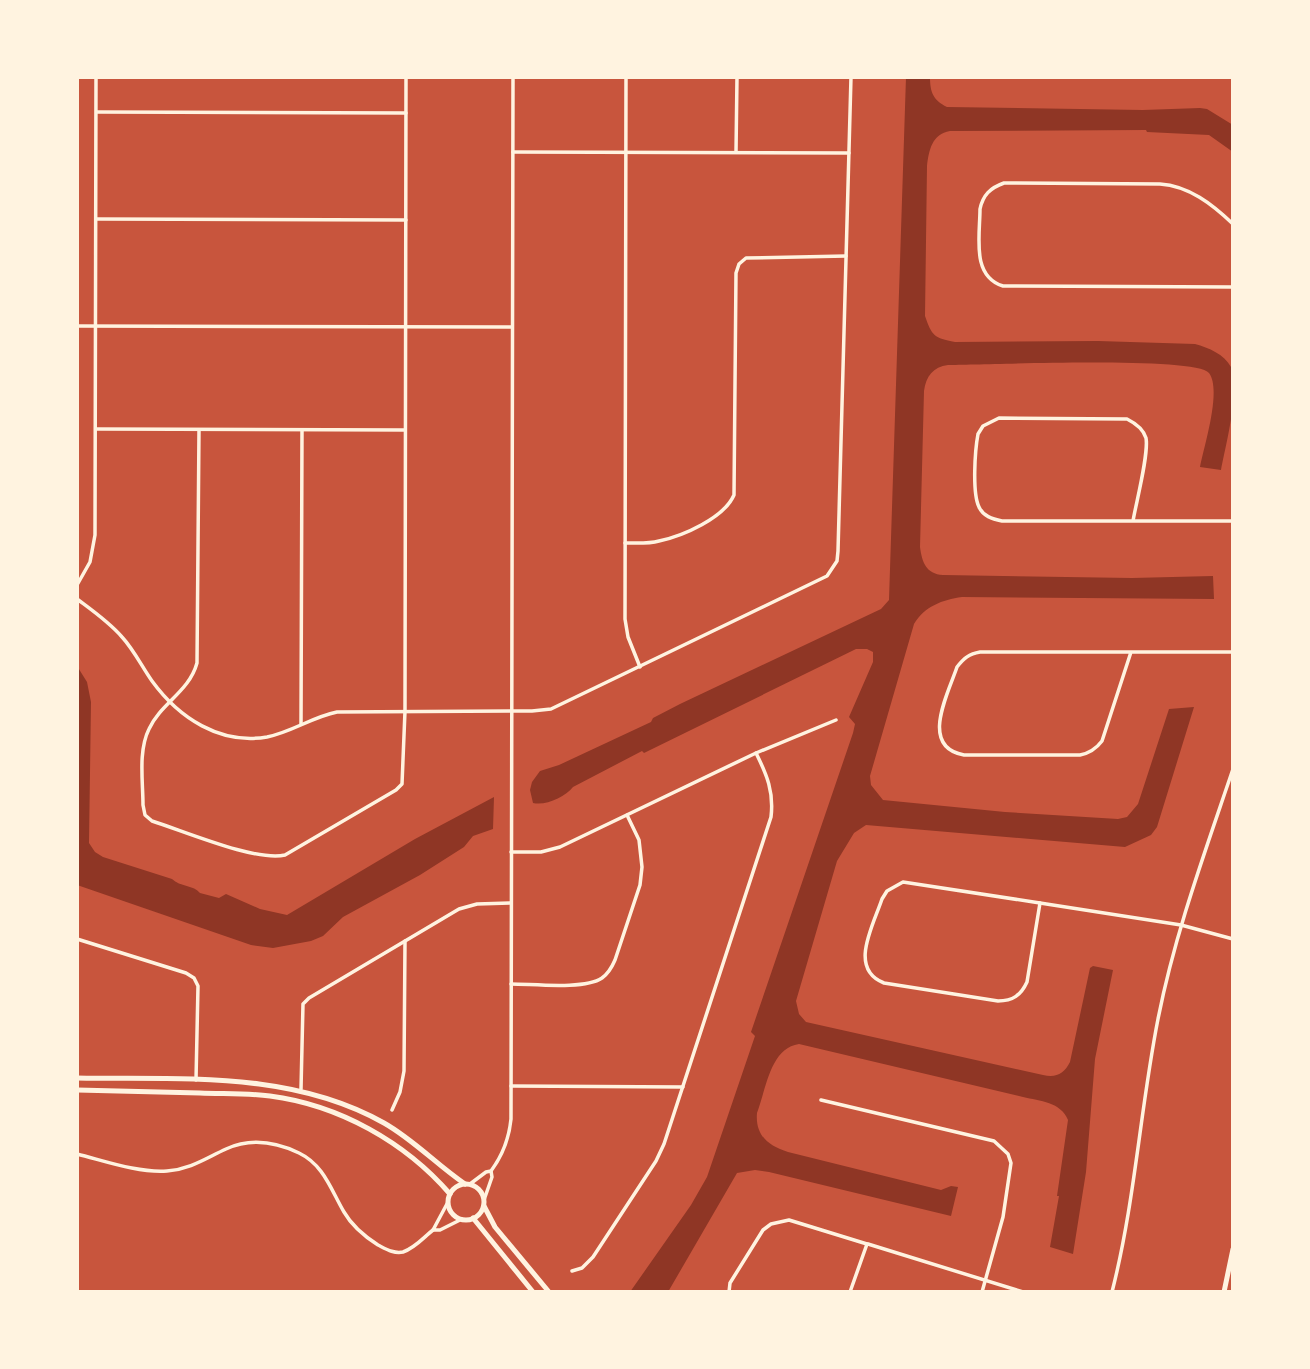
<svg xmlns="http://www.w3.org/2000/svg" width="1310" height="1369" viewBox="0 0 1310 1369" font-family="'Source Sans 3',sans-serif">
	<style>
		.water { fill: #8f3625 }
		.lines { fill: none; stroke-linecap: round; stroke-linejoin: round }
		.minor { stroke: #fff3e0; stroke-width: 3.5 }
		.tertiary { stroke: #fff3e0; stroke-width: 5 }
	</style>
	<rect width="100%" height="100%" fill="#c8553d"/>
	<!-- water -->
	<g class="water">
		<path d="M906,77H930C930,92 933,100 947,107L1143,110L1200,108L1207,109L1233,125V152L1209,135L1147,132L1146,130L950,131C932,134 929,150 927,166L925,316C932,336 934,338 955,342L1098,341L1195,344C1209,348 1224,354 1231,367C1241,387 1225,448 1221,470L1200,467C1204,446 1222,390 1209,373C1195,356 983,365 948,365C933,367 926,376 924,391L920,547C922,562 926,574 943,575L1132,578L1213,576L1214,599L962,597C942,600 925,606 914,624L870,776L871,785L883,800L1005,812L1118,819L1127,817L1138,804L1169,709L1194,707L1157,827L1151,835L1125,847L866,825L854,833L837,861L796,1001L799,1014L806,1022L1043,1075C1056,1078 1064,1074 1070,1062L1090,968L1093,966L1113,970L1095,1059L1086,1172L1073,1254L1050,1247L1059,1196H1057L1068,1120C1061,1102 1040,1101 1023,1097L799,1044C770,1048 766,1090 757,1113C755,1136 769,1146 788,1152L941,1190L951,1186L958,1187L951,1216L769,1172L755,1170L737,1173L668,1292H630L691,1205L707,1177L755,1036L751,1032L853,733L855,724L849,717L873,662V652L867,649H856L644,753L642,751L573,787C565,797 546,806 533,803L530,790L532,782L540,771L559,765L651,722L653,718L680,704L881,609L889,600Z"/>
		<path d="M77,666L87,682L91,702L89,843L95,852L103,857L172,879C180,887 194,885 200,893L219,898L226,894L260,909L287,915L415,839L494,797L493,829L473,836L464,847L420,875L343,917L323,936L311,941L273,948L251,945L80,886L77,885Z"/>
	</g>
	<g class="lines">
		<!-- minor -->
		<g class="minor">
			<polyline points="626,77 625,619 628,637 640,667"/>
			<polyline points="97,112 406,113"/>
			<polyline points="513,152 849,153"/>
			<polyline points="736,152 737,77"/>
			<polyline points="96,219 406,220"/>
			<path d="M1233,224C1212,204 1189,186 1160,184L1004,183C990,188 983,195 980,209C980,236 971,276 1003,286L1233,287"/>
			<polyline points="77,326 512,327"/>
			<polyline points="96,429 405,430"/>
			<path d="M199,430L197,663C189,692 161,703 149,729C138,751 143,782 143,805L145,815L152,821C184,831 256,862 285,855L396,790L402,784L405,711L406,77"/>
			<path d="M1133,521C1136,503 1149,454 1146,438C1143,428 1135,423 1127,419L999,418L983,426L978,434C975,450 972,493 979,507C983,516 992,519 1002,521H1233"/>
			<path d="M625,543C637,543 648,544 659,541C683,536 724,518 734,495L736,273L739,264L746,258L846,256"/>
			<polyline points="77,585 90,562 95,535 96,77"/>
			<path d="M77,599C93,611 109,622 122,637C134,650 142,667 152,681C179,718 220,745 267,737C292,732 312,717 337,712L532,711L551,709L827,576L837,561L838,551L851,77"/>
			<path d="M1131,652L1102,741C1096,749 1090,753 1080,755H964C919,747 948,694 957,667C964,658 969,654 980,652H1233"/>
			<polyline points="301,724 302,430"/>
			<polyline points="511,852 541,852 560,847 756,753 836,720"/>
			<path d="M903,882L1040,903L1027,982C1021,995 1013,1001 998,1001L884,983C848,969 873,926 882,899L887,891Z"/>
			<polyline points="1040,903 1181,925 1233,939"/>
			<polyline points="77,939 186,973 194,978 198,986 196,1080"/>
			<path d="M511,984C533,984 584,990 602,978C609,973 612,967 615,960L640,885L642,867L639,840L627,815"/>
			<polyline points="511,1086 683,1087"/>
			<polyline points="301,1089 303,1004 309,998 459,909 477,904 510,903"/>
			<polyline points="821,1100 994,1141 1008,1154 1011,1163 1003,1217 982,1292"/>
			<polyline points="392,1110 400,1092 404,1071 405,941"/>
			<path d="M77,1154C105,1161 138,1173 167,1171C191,1169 206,1158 226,1149C250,1138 276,1142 299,1153C324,1165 331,1190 344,1212C352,1226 364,1236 378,1245C386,1249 394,1254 403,1252C415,1248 424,1237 433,1230"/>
			<path d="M470,1184L486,1172L491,1171C503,1155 509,1139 511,1119L513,77"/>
			<polyline points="484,1200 492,1177 491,1171"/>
			<polyline points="448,1202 433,1230 440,1230 462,1219"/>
			<polyline points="868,1244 1023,1292"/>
			<path d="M572,1271L582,1268L593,1257L656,1161L664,1144L771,817C774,792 767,775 756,753"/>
			<polyline points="729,1292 730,1283 763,1230 771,1224 789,1220 867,1244 850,1292"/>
			<path d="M1112,1292C1135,1202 1140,1110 1158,1019C1175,933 1205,852 1233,769"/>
		</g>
		<!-- tertiary -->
		<g class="tertiary">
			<path d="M77,1078C181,1080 290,1070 384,1123C414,1140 437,1165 465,1184"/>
			<path d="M77,1090C118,1091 159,1092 200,1093C223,1094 247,1093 270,1096C339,1105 405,1142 450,1194"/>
			<circle cx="466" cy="1202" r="18"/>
			<polyline points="484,1206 495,1227 549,1292"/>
			<polyline points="473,1218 533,1292"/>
			<polyline points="1224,1292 1233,1249"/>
		</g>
	</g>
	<!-- border -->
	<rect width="1310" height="1369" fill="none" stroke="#fff3e0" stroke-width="158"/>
</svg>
